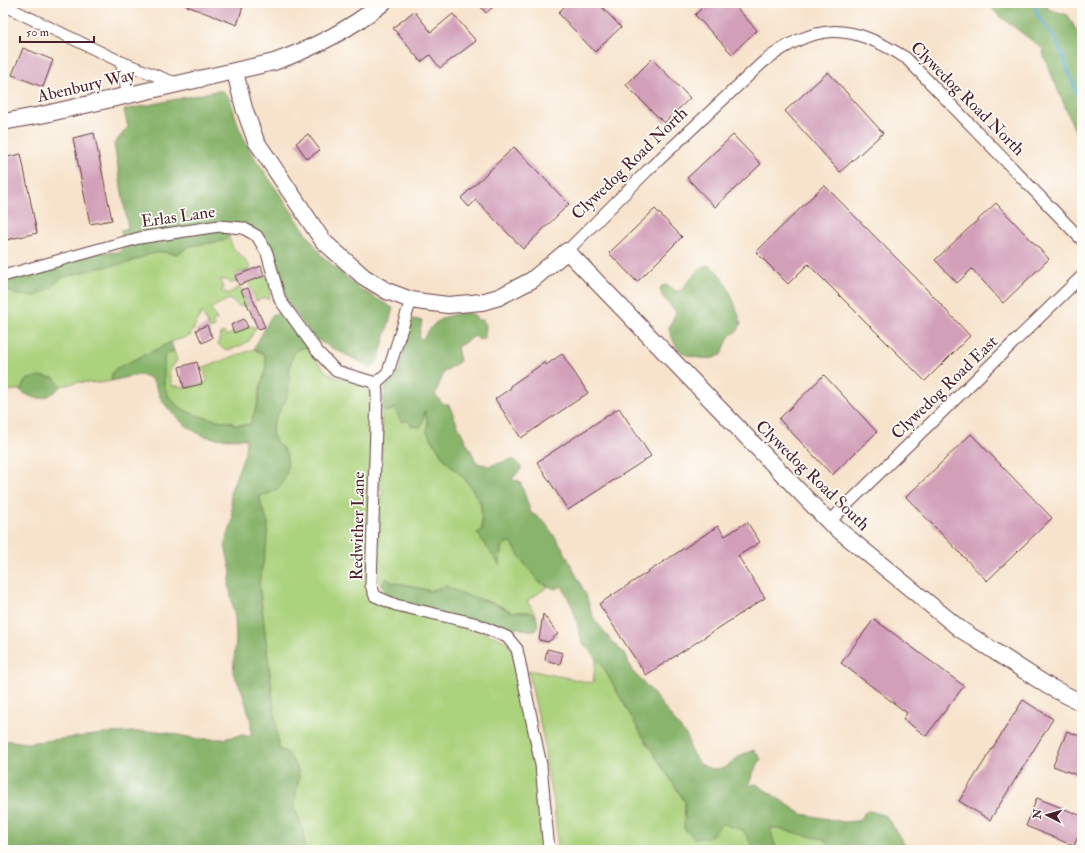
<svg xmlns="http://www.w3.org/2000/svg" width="1085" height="853" viewBox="0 0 1085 853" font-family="'IM FELL Double Pica',serif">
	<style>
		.green { fill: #abd27d; stroke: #7a7854 }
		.forest { fill: #88b46c; stroke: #696a4c }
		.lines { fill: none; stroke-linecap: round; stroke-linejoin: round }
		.stream { stroke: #58a7d2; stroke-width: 3 }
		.building { fill: #d29fb9 }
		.street-casing { stroke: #643c43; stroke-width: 13 }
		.secondary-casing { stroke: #643c43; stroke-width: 18 }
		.street { stroke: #fff; stroke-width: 11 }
		.secondary { stroke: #fff; stroke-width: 16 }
		.labels { text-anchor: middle; stroke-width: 3.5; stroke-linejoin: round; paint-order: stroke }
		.street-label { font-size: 17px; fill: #4a1f2b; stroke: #fdfcf7 }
	</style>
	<rect width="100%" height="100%" fill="#fdfcf7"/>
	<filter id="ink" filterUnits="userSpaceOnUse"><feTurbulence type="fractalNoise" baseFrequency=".025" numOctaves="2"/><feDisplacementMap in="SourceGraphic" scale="8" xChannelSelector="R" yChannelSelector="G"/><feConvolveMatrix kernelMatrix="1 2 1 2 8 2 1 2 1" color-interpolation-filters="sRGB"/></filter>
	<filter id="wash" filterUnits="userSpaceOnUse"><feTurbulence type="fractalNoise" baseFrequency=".012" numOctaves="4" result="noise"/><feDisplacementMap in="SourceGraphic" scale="16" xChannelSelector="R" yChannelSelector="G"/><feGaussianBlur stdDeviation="0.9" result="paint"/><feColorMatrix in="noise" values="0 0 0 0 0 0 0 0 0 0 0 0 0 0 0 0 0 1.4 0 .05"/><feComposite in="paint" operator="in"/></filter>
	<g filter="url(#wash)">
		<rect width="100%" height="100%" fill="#f7e3cc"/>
		<!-- green -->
		<g class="green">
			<path d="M229,236C231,253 244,253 250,268L249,270L235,274L238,282L230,283L228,280H220L224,289L221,290L223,293L226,292L227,294L240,287L248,306H239L229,299L211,308L217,320L212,322L215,327L210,329L202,312L190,336L171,342L112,374L111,381L100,383L78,382L61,386L3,391V286L141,249L177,254L190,246L223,241Z"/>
			<polygon points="264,276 269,279 271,287 269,299 264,298 256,301 248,281"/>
			<path d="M248,326L256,327L249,341C238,347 227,355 218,344L221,333L224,332L226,336Z"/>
			<path d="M302,347H308C315,357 320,367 330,374C346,385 365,374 374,397L372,596L472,627L506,641L515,657L538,779L546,850H304V834L294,806L299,776L297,768L287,752L279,750L259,583L267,542L268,523L261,505L260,496L266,493L287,455C283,449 272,439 272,432C272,420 281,411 285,401C292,385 283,356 302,347Z"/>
			<path d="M254,349L265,355L266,370L260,388L258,402L250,425H233L232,422C209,420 167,412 164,383C163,374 165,364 164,355L174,351L177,360L169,372L172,386H179L185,388L207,382L204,367Z"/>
			<path d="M395,408L407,420L421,427L424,410L428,423L427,432L445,460L466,480L481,504L482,530L478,533L500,565L501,547L506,543H512C521,559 532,579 549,586L527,601L536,615L529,612H512L496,604L463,594L446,586L430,591L404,584L393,583L386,579L382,586L378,578L377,567L380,495H383V490L380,489L382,410L387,412Z"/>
			<polygon points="596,658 602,665 640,732 685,802 759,825 882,850 558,850 554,802 546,768 545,746 528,670 593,683"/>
		</g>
		<!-- forest -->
		<g class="forest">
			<polygon points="987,3 1047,3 1048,9 1068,15 1082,41 1082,142 1076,133 1044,57 1043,49 997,14"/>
			<polygon points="216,91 223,91 230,99 239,128 250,151 322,256 360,289 393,308 378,361 372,368 315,339 284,298 260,232 227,229 229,236 223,241 190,246 177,254 163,252 150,254 128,263 99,268 61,278 51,288 36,296 16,295 9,291 6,285 7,281 17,275 94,253 120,252 123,246 121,230 128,228 114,144 128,127 124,110"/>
			<path d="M707,265C725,271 736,307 741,323L738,331L730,335L721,355C714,359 709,359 700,358C680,356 675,348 669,328L676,312L663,297L660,290L662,286L666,285L676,291H680L699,269Z"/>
			<path d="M279,312L288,316L308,347L297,349C287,363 291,378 288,393C285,407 271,418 272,433C273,439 280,445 284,450C291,462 287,481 277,489C273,493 265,494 260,496L261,505L268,523L267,542L259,583L279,749L287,752L297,768L299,776L294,806L304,834V850H279L278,847L274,850H3V740L27,743L111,733L158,731L199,739H222L242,735L251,737V721L242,691L233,673L236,638L235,618L229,585L231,572L225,545L233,519L230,493L245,453L246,439C234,438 221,440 209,437C192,434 171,414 162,400C157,392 156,381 148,377C138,372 122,379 111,381L112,374L115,369L171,342L174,351L164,355C165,364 163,374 164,383C168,413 209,420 232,422L233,425H250L258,402L260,388L266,370L265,355L254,349L272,315Z"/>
			<path d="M461,313L473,314L478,320H483L486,325L485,338L479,340L475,336L457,347L460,361L444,372L435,395L442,403L449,405L458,426L477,463L489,466L513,459L522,468L511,480L520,481L531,513L543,520L562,547L586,595L593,617L611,641L624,653L632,671L648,687L688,738L690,750L700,764L711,769L725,768L741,755L754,750L761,759L753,773L748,786L756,784L802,814L844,822L858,821L867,810L886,816L905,845L938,850H879L845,844L842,850H831L826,840L770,827C773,836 772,841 778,850H755L743,830L722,824L709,838H695L684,829L685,802L640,732L602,665L582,642L573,608L562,586L555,589L539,582L519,556L512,543H506L501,547L500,566L477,533L482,530L481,503L466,480L445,460L427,432L428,423L425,411L421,427L412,426L407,420L401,422L395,408L387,412L382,410L385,389L399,371L410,325L414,319L422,321L419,337L422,340C434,322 439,317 461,313Z"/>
			<path d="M39,376L54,378L61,386C48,400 36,403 20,390L26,380Z"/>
			<polygon points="385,578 394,583 404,584 430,591 446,586 463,594 496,604 512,612 529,612 536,615 538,626 535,631 516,628 510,635 417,607 388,596 382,586"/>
		</g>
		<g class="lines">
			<!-- stream -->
			<polyline class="stream" points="1034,3 1038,16 1056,39 1082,107"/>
		</g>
		<g id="blocks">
			<!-- building -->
			<g class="building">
				<polygon points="179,3 244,3 237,25"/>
				<polygon points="478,3 498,3 486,13"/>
				<polygon points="568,3 598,3 621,27 595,52 558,13"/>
				<polygon points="707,3 732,3 757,30 732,54 695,15"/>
				<polygon points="414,11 431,32 453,14 476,41 440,68 430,55 421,62 393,28"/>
				<polygon points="23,48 53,60 43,87 12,75"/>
				<polygon points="652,59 690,98 664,123 626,85"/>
				<polygon points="828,72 883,133 840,172 785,111"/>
				<polygon points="94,133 112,220 90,224 73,138"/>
				<polygon points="308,134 320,150 307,159 296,143"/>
				<polygon points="733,135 761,164 715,207 687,178"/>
				<polygon points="514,147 569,204 523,249 476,200 469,207 461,198"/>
				<polygon points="21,154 37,233 6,240 3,225 3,158"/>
				<polygon points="824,185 919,281 970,336 925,381 808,264 788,284 756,252"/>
				<polygon points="996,203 1049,259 1003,303 972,269 957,283 935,260"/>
				<polygon points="655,209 682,237 637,282 609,253"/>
				<polygon points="261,266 264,276 239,285 235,276"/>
				<polygon points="248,288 265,327 258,329 241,290"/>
				<polygon points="244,319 248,327 234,333 231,325"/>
				<polygon points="207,325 212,338 202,343 196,330"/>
				<polygon points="562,354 588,393 521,438 495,399 511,388 510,386 545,362 546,365"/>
				<polygon points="197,362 202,384 184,388 179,367"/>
				<polygon points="824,375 877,432 832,475 779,419"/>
				<polygon points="619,408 651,456 568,510 537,462"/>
				<polygon points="971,434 1052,518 987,581 906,497"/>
				<polygon points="747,522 760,542 738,556 765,598 646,675 599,604 718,526 725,536"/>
				<polygon points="543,614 558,634 548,642 539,640"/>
				<polygon points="874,619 964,686 926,736 903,719 907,713 841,663"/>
				<polygon points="547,649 563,653 560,664 545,660"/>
				<polygon points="1023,700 1053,719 990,820 959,801"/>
				<polygon points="1067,731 1082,737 1082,777 1053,766"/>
				<polygon points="1037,798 1082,816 1082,827 1074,846 1026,826"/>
			</g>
		</g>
	</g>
	<g filter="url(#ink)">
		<use href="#blocks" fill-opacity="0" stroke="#643c43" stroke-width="1"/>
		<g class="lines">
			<defs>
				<g id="street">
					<polyline points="3,5 121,62 178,84"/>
					<polyline points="121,62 128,95"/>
					<path d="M567,251L647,171L762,63C815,22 849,22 906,58L1082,240"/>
					<polyline points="3,276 139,238 219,226 243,228 257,236 267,253 280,300 317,351 336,371 376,383"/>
					<polyline points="411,300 388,372 376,383 377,395 371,585 375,596 396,605 474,623 507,637 517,649 541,765 549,850"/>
					<polyline points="829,522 1082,276"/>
				</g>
				<g id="secondary">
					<polyline points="235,72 244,108 256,141 323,241 364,277 387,291 411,300 424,302 448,305 482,302 499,297 532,280 567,251 829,522 960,629 1048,686 1082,703"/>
					<path d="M3,122L41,115L274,62C316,47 348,30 383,3"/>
				</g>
			</defs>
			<!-- street casing -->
			<use href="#street" class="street-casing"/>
			<!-- secondary casing -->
			<use href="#secondary" class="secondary-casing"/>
			<!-- street -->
			<use href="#street" class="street"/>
			<!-- secondary -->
			<use href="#secondary" class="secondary"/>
		</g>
	</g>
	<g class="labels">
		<!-- street labels -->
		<g class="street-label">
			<text transform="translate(86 85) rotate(-13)" y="6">Abenbury Way</text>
			<text transform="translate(968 98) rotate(45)" y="6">Clywedog Road North</text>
			<text transform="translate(629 163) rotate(-44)" y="6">Clywedog Road North</text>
			<text transform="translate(178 216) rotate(-8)" y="6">Erlas Lane</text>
			<text transform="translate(944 387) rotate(-44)" y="6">Clywedog Road East</text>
			<text transform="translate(813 475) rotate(44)" y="6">Clywedog Road South</text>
			<text transform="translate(357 526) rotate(-89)" y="6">Redwither Lane</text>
		</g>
	</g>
	<!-- margin -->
	<rect width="1085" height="853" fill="none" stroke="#fdfcf7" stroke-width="16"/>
	<!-- north arrow -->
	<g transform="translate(1047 815) rotate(276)" stroke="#fdfcf7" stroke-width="3" paint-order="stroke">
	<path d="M0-3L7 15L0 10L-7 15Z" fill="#4a1f2b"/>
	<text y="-6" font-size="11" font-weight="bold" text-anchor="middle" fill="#4a1f2b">N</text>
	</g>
	<!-- scale -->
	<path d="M20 36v6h74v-6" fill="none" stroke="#4a1f2b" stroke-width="2"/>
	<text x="26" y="36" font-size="12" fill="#4a1f2b" stroke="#fdfcf7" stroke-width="3" paint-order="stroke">50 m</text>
</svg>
